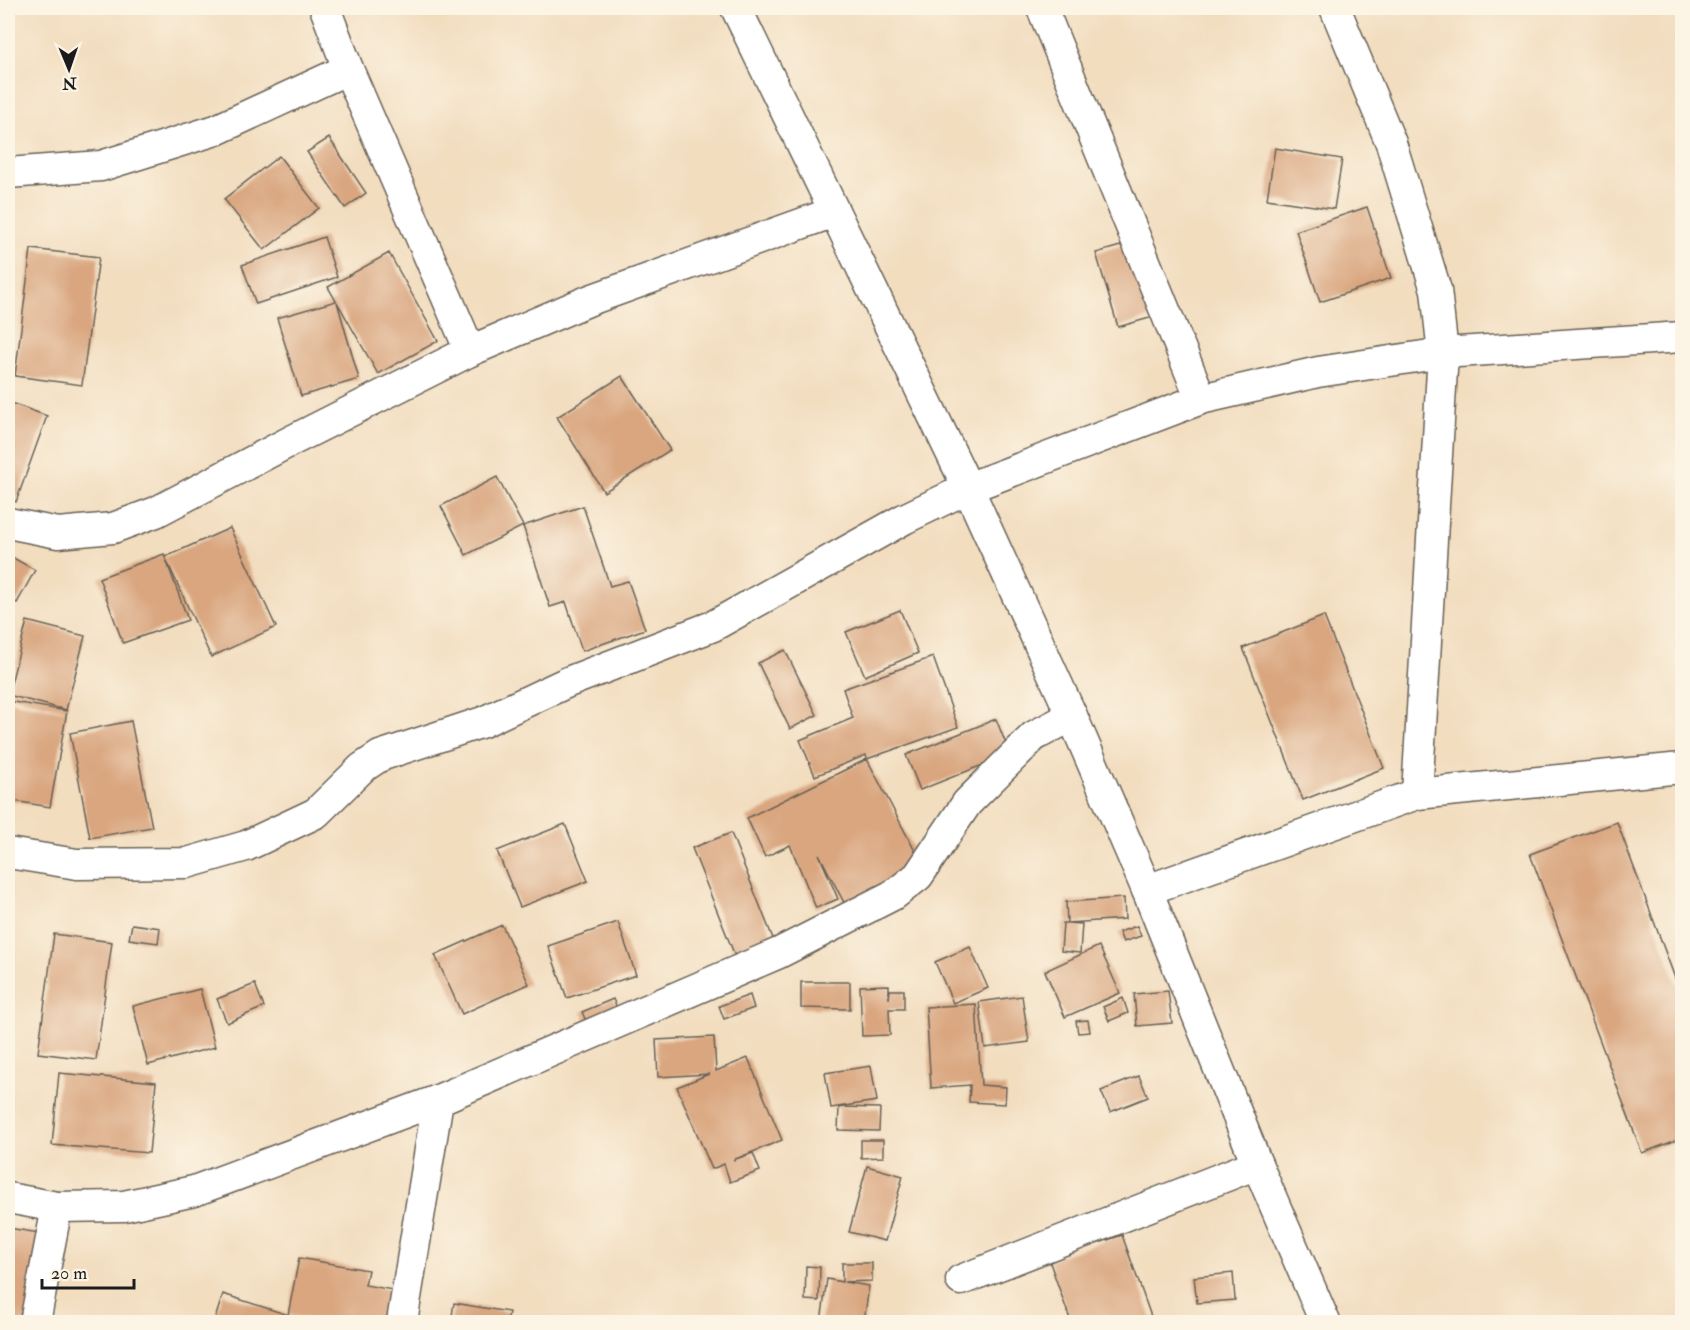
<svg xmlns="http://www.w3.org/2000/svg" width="1690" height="1330" viewBox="0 0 1690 1330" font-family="'IM FELL Double Pica',serif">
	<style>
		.building { fill: #d9a67f }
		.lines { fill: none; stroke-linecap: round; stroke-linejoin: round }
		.street-casing { stroke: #676055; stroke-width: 33 }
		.street { stroke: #fff; stroke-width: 30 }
	</style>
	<rect width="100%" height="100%" fill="#fcf5e5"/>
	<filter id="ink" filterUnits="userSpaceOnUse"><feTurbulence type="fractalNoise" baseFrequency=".0167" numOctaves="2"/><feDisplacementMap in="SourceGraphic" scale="12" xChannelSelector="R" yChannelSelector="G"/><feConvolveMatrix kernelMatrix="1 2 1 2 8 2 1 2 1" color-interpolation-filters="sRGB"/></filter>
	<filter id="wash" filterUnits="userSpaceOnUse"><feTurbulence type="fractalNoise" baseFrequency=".008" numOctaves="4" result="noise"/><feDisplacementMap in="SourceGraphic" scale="24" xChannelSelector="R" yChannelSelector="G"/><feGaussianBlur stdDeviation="1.35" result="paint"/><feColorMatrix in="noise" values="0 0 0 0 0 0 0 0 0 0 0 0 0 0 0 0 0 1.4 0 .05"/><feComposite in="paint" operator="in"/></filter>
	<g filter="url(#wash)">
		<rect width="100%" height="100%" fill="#f2ddbf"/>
		<g id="blocks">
			<!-- building -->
			<g class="building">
				<polygon points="329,138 366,193 345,208 307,152"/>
				<polygon points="1275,148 1342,159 1334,209 1267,199"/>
				<polygon points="279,156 319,208 264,250 224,199"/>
				<polygon points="1367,207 1391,278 1320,302 1296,231"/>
				<polygon points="324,237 337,277 256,304 242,265"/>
				<polygon points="1145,239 1167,313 1118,327 1096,253"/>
				<polygon points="8,248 14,249 9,284 8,284"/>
				<polygon points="31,249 99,257 82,385 15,376"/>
				<polygon points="389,253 438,341 378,374 337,302 359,379 301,396 277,318 336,301 328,287"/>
				<polygon points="622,376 670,450 604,492 557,417"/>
				<polygon points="8,402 47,416 16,502 8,498"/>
				<polygon points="497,477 523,526 466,555 441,506"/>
				<polygon points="583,506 610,586 628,581 645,629 582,651 566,602 550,607 523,526"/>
				<polygon points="230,528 276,627 211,657 165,557"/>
				<polygon points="164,554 188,620 123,643 99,578"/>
				<polygon points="8,555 35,570 17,603 8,598"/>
				<polygon points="900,610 918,653 865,676 846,632"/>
				<polygon points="1324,616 1384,768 1303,800 1243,648"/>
				<polygon points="27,621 85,636 66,710 8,695"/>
				<polygon points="785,650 817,715 790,729 758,663"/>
				<polygon points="933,657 958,727 867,759 866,755 815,776 800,740 853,718 843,689"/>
				<polygon points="8,701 67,711 50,807 8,800"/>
				<polygon points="996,719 1010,754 920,790 906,755"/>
				<polygon points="131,721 152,827 90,838 70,733"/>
				<polygon points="867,759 930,880 853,920 819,854 838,899 816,908 790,845 765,857 747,818"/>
				<polygon points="1617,822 1682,997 1682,1138 1642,1153 1530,854"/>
				<polygon points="565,824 588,881 520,907 497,851"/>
				<polygon points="731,833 776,946 737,961 692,848"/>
				<polygon points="1124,898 1125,919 1068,923 1082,924 1080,953 1061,951 1063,923 1067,923 1066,902"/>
				<polygon points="618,922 636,975 567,998 548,946"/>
				<polygon points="132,924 160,928 158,943 129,939"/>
				<polygon points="502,925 529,984 462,1014 435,955"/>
				<polygon points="1137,926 1141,936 1123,942 1119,932"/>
				<polygon points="54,934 112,942 96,1060 38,1053"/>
				<polygon points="1099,946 1120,993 1065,1017 1045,971"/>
				<polygon points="970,947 988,988 953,1003 935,962"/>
				<polygon points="801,982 850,982 850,1009 801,1008"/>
				<polygon points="255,984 264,1007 227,1023 217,999"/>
				<polygon points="889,985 889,999 890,990 904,990 904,1009 889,1009 890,1035 862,1036 860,986"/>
				<polygon points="200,989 215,1047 148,1065 133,1006"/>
				<polygon points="1168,991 1172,1023 1137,1026 1134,994"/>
				<polygon points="750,995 754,1008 724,1019 719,1006"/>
				<polygon points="1022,996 1029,1042 985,1048 979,1002"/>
				<polygon points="1123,998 1128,1013 1109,1021 1103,1007"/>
				<polygon points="613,999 620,1015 589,1028 582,1012"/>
				<polygon points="976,1004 981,1085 1006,1087 1005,1104 969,1102 970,1085 931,1088 926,1007"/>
				<polygon points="1088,1020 1090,1032 1078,1033 1076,1021"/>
				<polygon points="714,1037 716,1071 748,1058 782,1140 733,1160 753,1153 760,1171 730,1182 724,1164 712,1169 677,1087 709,1074 658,1077 656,1040"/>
				<polygon points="871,1066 877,1101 831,1108 825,1073"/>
				<polygon points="59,1073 156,1082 149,1153 52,1145"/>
				<polygon points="1139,1076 1148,1097 1110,1112 1101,1091"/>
				<polygon points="839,1107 880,1108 879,1131 838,1130"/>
				<polygon points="861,1140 883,1140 883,1157 861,1158"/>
				<polygon points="867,1166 903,1176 885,1241 849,1232"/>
				<polygon points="8,1228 46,1234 31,1322 8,1322"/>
				<polygon points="1122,1235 1153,1322 1071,1322 1049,1260"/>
				<polygon points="299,1258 368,1270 365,1285 404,1292 399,1322 332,1322 288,1315 286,1322 214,1322 223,1294 288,1315"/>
				<polygon points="842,1263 872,1263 872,1281 844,1282 869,1286 864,1322 821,1322 827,1279 842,1282"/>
				<polygon points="806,1266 820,1267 819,1301 805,1300"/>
				<polygon points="1233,1273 1235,1300 1197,1303 1194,1277"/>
				<polygon points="454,1303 509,1312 507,1322 451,1322"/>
			</g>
		</g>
	</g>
	<g filter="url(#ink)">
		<use href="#blocks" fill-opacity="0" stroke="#676055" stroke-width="1.5"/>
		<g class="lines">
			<defs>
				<g id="street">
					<polyline points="325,8 348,69 470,351"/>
					<polyline points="736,8 968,488 1072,716 1147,890 1257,1164 1325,1322"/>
					<polyline points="1042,8 1201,399"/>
					<polyline points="1335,8 1391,143 1436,290 1443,353 1417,794"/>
					<polyline points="8,173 101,166 216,130 348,69"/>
					<polyline points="8,523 58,533 113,528 156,512 291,441 470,351 590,300 834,212"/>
					<polyline points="8,853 77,864 187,863 246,846 316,813 362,768 380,756 483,722 568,682 713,626 904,519 968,488 1201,399 1318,372 1443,353 1682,337"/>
					<polyline points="1147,890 1417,794 1682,768"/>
					<polyline points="8,1198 57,1207 124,1206 194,1191 438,1100 779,953 895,894 918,876 967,803 1034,736 1072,716"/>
					<polyline points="961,1280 1257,1164"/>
					<polyline points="35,1322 57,1207"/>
					<polyline points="402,1322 438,1100"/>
				</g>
			</defs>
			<!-- street casing -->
			<use href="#street" class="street-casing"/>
			<!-- street -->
			<use href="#street" class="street"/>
		</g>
	</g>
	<!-- margin -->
	<rect width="1690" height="1330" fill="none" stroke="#fcf5e5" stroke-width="30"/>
	<!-- north arrow -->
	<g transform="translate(69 69) rotate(178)" stroke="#fcf5e5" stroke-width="4.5" paint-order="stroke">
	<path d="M0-4.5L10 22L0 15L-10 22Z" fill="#1c1c1c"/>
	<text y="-9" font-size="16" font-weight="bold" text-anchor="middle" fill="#1c1c1c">N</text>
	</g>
	<!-- scale -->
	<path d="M42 1279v9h92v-9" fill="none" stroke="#1c1c1c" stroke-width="3"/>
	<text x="51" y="1279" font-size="18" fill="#1c1c1c" stroke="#fcf5e5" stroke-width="4.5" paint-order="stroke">20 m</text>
</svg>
